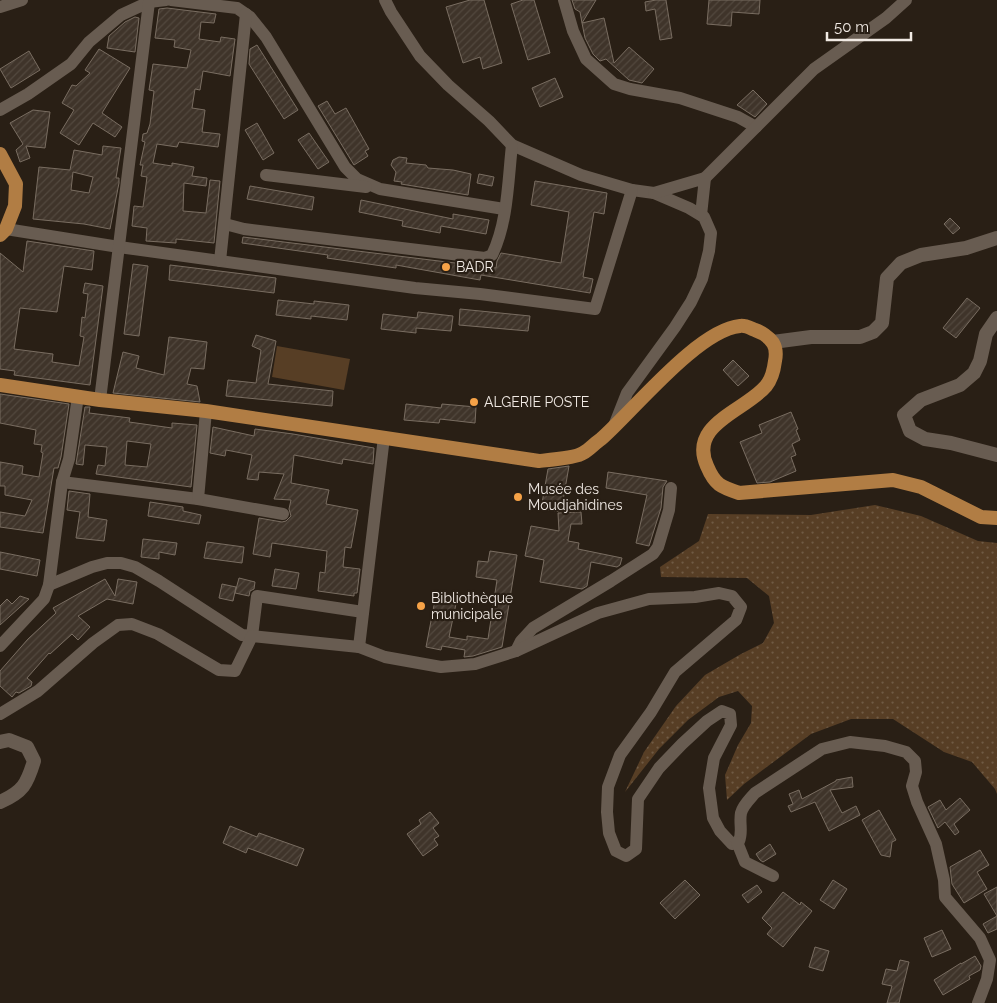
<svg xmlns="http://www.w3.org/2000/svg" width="997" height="1003" viewBox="0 0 997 1003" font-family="Raleway,sans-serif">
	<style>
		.grass { fill: url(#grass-dots) }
		.park { fill: #573e25 }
		.building { fill: url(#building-hatch); stroke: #796d61; fill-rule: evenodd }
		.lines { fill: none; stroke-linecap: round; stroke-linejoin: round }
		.minor { stroke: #685c51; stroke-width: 12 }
		.tertiary { stroke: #685c51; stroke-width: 14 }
		.primary { stroke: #b17d44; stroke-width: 14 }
		.poi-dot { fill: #f6a247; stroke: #291f15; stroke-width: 2 }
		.labels { text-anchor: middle; stroke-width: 4.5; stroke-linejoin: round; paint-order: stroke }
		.poi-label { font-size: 14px; fill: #f1eae4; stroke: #291f15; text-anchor: start }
	</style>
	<defs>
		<pattern id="grass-dots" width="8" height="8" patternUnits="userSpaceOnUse" patternTransform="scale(1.25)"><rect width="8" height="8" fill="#573e25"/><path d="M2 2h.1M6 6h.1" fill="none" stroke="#705a44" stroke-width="1.8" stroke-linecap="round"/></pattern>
		<pattern id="building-hatch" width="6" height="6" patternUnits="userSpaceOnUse" patternTransform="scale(1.25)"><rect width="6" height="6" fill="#3f342a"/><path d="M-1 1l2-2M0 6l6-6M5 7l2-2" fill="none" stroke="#52483e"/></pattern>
	</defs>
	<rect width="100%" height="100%" fill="#291f15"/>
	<!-- grass -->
	<polygon class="grass" points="875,505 921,516 978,541 997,543 997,794 995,789 972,762 944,752 893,719 851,719 811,734 744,784 727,800 725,775 738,745 751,723 752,706 738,691 719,697 688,720 659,749 625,792 644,752 676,706 705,675 741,654 763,643 774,623 769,596 747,578 661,577 660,567 699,541 708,514 811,515"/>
	<!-- park -->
	<polygon class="park" points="277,346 350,359 344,390 272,377"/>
	<!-- building -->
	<g class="building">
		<polygon points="470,0 484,0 502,63 483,69 480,57 463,63 446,7"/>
		<polygon points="523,0 534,0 550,53 528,60 511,4"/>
		<polygon points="572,0 596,0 582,23 580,12 575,9"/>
		<polygon points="656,0 666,0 672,38 660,40 655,9 646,11 645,2"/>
		<polygon points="709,0 760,0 759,14 732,12 731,26 707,24"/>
		<polygon points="167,8 216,14 214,23 201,22 199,39 220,42 221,37 235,39 230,76 203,71 200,90 195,89 192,108 205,110 202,132 220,134 218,147 179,142 177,147 157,144 153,163 172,166 172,163 194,167 192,176 207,178 206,186 184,183 183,211 206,213 210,180 220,181 214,243 176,239 176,243 146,241 147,228 132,226 134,206 143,207 147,177 141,176 143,165 140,165 145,142 142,141 143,134 147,133 150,124 154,91 149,90 153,64 187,68 191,50 174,47 175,40 155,38 159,9"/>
		<polygon points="135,17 139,18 135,52 107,48 109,36 125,22"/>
		<polygon points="604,18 614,63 629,47 654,69 642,83 629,80 606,59 600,61 593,54 585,38 582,23"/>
		<polygon points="257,45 298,110 284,119 249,64 250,49"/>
		<polygon points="99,49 130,68 102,113 122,127 115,137 93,123 79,145 60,133 74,110 62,103 72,85 76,86 90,73 85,70"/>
		<polygon points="29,51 40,70 11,88 0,69"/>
		<polygon points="555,78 563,97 540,107 532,88"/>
		<polygon points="753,90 767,104 755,117 737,105"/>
		<polygon points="327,101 335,114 346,108 369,149 365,151 368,156 354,165 318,106"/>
		<polygon points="33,110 50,112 45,148 26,146 30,158 20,162 16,150 23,144 10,123"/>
		<polygon points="257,123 274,153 263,160 245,130"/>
		<polygon points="309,133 329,162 318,169 298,140"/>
		<path d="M103,146L121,148L116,178H119V183L110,229L84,224L33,219L39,167L70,170L74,150L102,155ZM73,172L93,177L89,193L71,190Z"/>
		<polygon points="399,157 407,158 406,163 426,165 428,168 453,170 471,174 468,195 401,184 402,182 394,181 396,172 391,165 393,160"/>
		<polygon points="479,174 494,177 492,186 477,183"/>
		<polygon points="535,181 607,193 604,214 594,212 583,277 593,279 590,293 481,275 480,280 396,265 396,268 327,258 328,255 242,243 243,237 496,268 497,261 501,253 561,263 569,212 531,205"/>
		<polygon points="250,186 314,197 312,210 247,199"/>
		<polygon points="361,200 453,219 453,214 489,220 486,234 441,226 440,233 402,226 403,221 359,212"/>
		<polygon points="950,218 960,228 953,234 944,224"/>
		<polygon points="27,241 94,251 92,270 64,266 57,312 20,308 14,349 53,354 52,362 79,366 84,337 80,336 82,317 85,318 88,294 83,293 85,283 103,286 90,385 14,375 15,371 0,369 0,253 23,272"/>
		<polygon points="133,264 148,266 139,336 124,334"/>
		<polygon points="170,265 276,278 274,293 169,280"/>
		<polygon points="967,298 980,308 956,338 943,328"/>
		<polygon points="278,300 314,304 314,301 349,305 347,320 311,316 311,319 276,315"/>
		<polygon points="460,309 530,316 528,331 459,325"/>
		<polygon points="418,312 453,316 451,331 416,328 416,333 381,329 383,314 417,318"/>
		<polygon points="256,335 276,341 268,384 333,391 332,406 226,396 228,380 256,383 261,350 252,346"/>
		<polygon points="169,337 207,342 204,369 191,368 187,384 197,386 200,402 113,393 123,352 139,356 136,368 164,375"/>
		<polygon points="733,360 749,376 738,386 723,370"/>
		<polygon points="0,394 69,404 61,457 58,468 54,468 43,533 0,527 0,512 25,516 32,500 5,495 5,486 0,486 0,462 23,466 22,474 39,477 43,453 41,452 42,445 34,444 36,430 0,423"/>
		<polygon points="406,404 441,408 442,404 476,407 475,423 440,419 439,423 404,420"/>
		<path d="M85,407H90L89,413L130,418L129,422L172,428V423L197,425L191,487L96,474L98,465L105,466L107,447L85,445L83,465L76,464ZM127,441L151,444L147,467L125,465Z"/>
		<polygon points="791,412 798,429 796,430 800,440 792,444 796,455 791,457 796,471 770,482 757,483 740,442 762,433 759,425"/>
		<polygon points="213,427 254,436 255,429 293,434 374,448 373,464 343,459 342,464 294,455 291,483 329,490 326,504 358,510 351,548 345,547 343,567 360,569 357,593 354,593 354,596 318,591 320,572 325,573 327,551 272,543 270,557 253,554 259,518 282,522 286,521 291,516 289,509 291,500 274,499 284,474 259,472 258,480 247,479 252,455 226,450 225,456 210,453"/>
		<polygon points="569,466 561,512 541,509 548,469"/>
		<polygon points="608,472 667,481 663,487 661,508 649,546 636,543 647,495 606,488"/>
		<polygon points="69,491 90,494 88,517 107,520 104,541 76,538 80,512 67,510"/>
		<polygon points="150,502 183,507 183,511 201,515 199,524 148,516"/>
		<polygon points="581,512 582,524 571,524 568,541 579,543 578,549 622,558 620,565 617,567 591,562 587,586 582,589 540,582 544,560 525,556 531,526 559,531 558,513"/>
		<polygon points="143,539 177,543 175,555 159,552 159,559 141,557"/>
		<polygon points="207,542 244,547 242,563 204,558"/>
		<polygon points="490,551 517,555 502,647 473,656 464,657 465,650 442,646 441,650 426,647 436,595 457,599 449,637 467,640 467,636 488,639 497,580 476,577 478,561 488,562"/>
		<polygon points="0,552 40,560 37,576 0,569"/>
		<polygon points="275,569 299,573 296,589 272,586"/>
		<polygon points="239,578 255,582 254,589 250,591 249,596 235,593"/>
		<polygon points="105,579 115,596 118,579 137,582 133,604 107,599 78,616 90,627 78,640 72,634 50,654 49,653 27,678 32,682 31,686 19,693 16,692 12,697 0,686 0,671 28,639 56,613 53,608"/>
		<polygon points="222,584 236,587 233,601 219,598"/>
		<polygon points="20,596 29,599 0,625 0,606 7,599 12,604"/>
		<polygon points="852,777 853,787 830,790 842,813 856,806 860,815 829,831 815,802 791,812 788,806 793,804 789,794 799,790 802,799 836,781 836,780"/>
		<polygon points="960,798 970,810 954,824 959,832 955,835 945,822 938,828 928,807 940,800 946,810"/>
		<polygon points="879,810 896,840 892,842 890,857 881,855 862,820"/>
		<polygon points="430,812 439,823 433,828 439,836 434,839 438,845 423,856 407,834 421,824 419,820"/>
		<polygon points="230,826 257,837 259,833 304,849 297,866 248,848 246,853 223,843"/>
		<polygon points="770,844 776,854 763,862 760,860 756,854"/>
		<polygon points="980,850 989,865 977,872 987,889 964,903 952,884 950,867"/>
		<polygon points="685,880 700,895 675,919 660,903"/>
		<polygon points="833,880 847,889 834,909 820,900"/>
		<polygon points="757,885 762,892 748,903 742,895"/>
		<polygon points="997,887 997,929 988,933 983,924 997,916 984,894"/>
		<polygon points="783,892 800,905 801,902 812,911 783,947 767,934 772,928 762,918"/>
		<polygon points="942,930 951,949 932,957 924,938"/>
		<polygon points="815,947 829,951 823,971 809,967"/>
		<polygon points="975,956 981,966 980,970 969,976 970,979 943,995 934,980 961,963 961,964"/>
		<polygon points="900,960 909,962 899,1003 887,1003 892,986 882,984 886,969 897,971"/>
	</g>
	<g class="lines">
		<!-- minor -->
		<g class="minor">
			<polyline points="171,0 237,8 250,17 266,37 345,167 357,179 380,189 504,209"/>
			<polyline points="385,0 391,12 420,56 448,85 489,121 512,145 581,175 632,190 654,193 689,208 704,217 711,233 709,251 702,279 691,302 675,327 627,393 614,426"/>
			<polyline points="564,0 573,31 586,59 614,84 630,89 680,98 738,117 756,127"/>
			<polyline points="0,7 22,0"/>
			<polyline points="0,110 28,94 71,64 89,42 121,15 149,2 166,0"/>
			<polyline points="266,175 366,187"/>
			<polyline points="705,178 814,69 886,18 906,0"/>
			<polyline points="654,193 705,178 701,215"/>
			<path d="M225,224L244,229L485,258L492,255C508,222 508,180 512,145"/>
			<polyline points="6,229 119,247 415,288 480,294 595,309 632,190"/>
			<polyline points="220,261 246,14"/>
			<polyline points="100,400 149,2"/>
			<polyline points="62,482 198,499 283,514"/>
			<polyline points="198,499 206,411"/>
			<polyline points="49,585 92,567 107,563 121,563 135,567 159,581 242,635 252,636 257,596 363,612"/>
			<polyline points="0,646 44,599 49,585 62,482 69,459 78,396"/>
			<polyline points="359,647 384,437"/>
			<polyline points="516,651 521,641 533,628 611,581 653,554 658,547 669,510 671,488"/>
			<path d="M0,714L38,691L93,643L118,625L132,624L158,634L219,670L235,671L252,636L359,647L385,657L441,667L475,664L516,651L598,613L649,599L695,597L719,593L732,596L741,607L736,620L675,672L651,712L620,755L608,787L607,812L609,833L616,851L626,856L636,849L638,799L659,768L682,744L707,721L722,711L730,714L731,725L714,758L709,788L713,818L720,831L732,844L739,841C743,832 739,823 741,813C743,805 750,799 755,793L822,749L850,742L885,746L906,752L915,761L916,772L912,786L917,802L936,844L944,880L945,897L980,938L990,960L987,979L978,1003"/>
			<polyline points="737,842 745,862 773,876"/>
		</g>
		<!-- tertiary -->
		<g class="tertiary">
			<polyline points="997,318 986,334 980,361 974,373 960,385 921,400 904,415 910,431 925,439 951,443 997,455"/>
			<polyline points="773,342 811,337 860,337 873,332 882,323 887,278 901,263 921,255 966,248 997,238"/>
			<path d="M0,742L9,740L27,747L34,761C27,784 23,792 0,802"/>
		</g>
		<!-- primary -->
		<g class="primary">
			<polyline points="0,154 16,184 15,206 6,229 0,235"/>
			<path d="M0,385L100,400L206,411L539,461C549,460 576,458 583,453C589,450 595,443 601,439C634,410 698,330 740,326C745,325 750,328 755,330C761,332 769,337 773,343C776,348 776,356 775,361C774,369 771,380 766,386C745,411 688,424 707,466C715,485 721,487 739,493L893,480L921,487L981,517L997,518"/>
		</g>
	</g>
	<!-- markers -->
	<g class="poi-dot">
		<circle cx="446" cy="267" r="5"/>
		<circle cx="474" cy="402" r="5"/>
		<circle cx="518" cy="497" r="5"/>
		<circle cx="421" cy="606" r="5"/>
	</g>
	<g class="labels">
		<!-- poi labels -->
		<g class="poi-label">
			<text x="456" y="272">BADR</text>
			<text x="484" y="407">ALGERIE POSTE</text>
			<text x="528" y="494">Musée des<tspan x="528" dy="16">Moudjahidines</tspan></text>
			<text x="431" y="603">Bibliothèque<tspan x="431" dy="16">municipale</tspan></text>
		</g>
	</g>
	<!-- scale -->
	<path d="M827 32v8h84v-8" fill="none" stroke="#f1eae4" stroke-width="2.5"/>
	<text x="834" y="32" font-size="15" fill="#f1eae4" stroke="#291f15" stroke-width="4" paint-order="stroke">50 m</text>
</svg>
